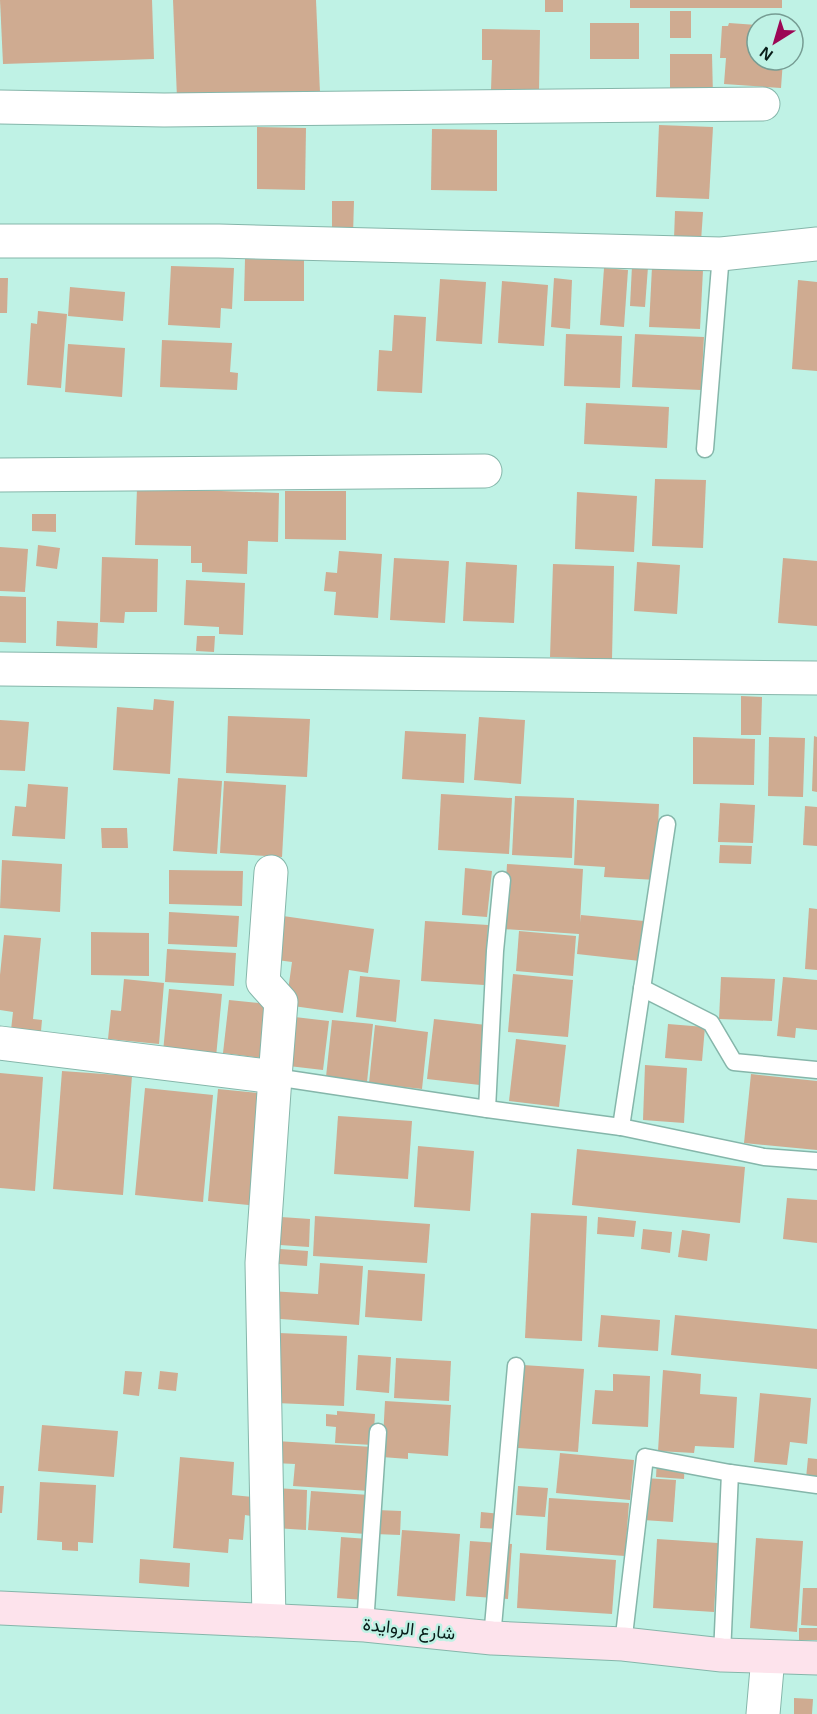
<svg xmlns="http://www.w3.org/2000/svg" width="817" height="1714" viewBox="0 0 817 1714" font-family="Helvetica,Vazirmatn,sans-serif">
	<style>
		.building { fill: #cfab91 }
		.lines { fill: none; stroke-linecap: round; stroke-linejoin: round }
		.lane-casing { stroke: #85b6aa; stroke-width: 19 }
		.street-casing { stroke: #85b6aa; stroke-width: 35 }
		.secondary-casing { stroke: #85b6aa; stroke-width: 35 }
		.lane { stroke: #fff; stroke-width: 16 }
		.street { stroke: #fff; stroke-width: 33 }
		.secondary { stroke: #fde3ec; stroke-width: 33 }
		.labels { text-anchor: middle; stroke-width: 5; stroke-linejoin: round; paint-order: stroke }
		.street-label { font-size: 18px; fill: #081c18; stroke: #bff2e5 }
	</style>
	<rect width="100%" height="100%" fill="#bff2e5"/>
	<!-- building -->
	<g class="building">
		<polygon points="0,0 152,0 154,59 3,64"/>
		<polygon points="173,0 316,0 320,93 177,98"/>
		<rect x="545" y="0" width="18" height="12"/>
		<rect x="630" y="0" width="152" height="8"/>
		<rect x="670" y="11" width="21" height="27"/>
		<rect x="590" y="23" width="49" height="36"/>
		<polygon points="729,23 757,25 757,60 783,60 781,88 724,84 726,58 720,58 722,26 728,26"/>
		<polygon points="482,29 540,30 539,91 491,90 492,60 482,60"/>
		<polygon points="670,54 712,54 713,97 670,98"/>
		<polygon points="659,125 713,127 709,199 656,197"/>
		<polygon points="257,127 306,128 305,190 257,189"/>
		<polygon points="432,129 497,130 497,191 431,190"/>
		<polygon points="332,201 354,201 353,235 332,235"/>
		<polygon points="675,211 703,212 701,241 674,239"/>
		<polygon points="245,259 304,260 304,301 244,301"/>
		<polygon points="171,266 234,268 232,309 221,308 220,328 168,325"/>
		<polygon points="632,266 648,267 645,307 630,306"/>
		<polygon points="652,267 703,270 700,329 649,327"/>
		<polygon points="604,268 628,270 624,327 600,325"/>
		<polygon points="0,278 8,278 7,313 0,313"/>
		<polygon points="554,278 572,280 570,329 551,327"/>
		<polygon points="440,279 486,282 482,344 436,341"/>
		<polygon points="798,280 817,282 817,371 792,369"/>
		<polygon points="502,281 548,285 544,346 498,343"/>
		<polygon points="70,287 125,292 123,321 68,316"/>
		<polygon points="38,311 67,314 61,388 27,385 31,323 37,324"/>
		<polygon points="394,315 426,317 422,393 377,391 379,350 392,351"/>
		<polygon points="566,334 622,336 620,388 564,386"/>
		<polygon points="635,334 704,337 701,390 632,387"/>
		<polygon points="162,340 232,343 230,372 238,373 237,390 160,387"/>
		<polygon points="68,344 125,348 122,397 65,392"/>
		<polygon points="586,403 669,407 667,448 584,444"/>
		<polygon points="655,479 706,480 703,548 652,546"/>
		<polygon points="137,488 279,493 278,542 248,541 247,574 202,572 202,563 191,563 191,546 135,545"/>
		<polygon points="285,491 346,491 346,540 285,539"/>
		<polygon points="577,492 637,496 634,552 575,549"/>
		<polygon points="32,514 56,514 56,532 32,531"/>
		<polygon points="38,545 60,548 57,569 36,566"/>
		<polygon points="0,547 28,549 25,592 0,591"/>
		<polygon points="339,551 382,554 378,618 334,615 336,592 324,591 326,572 337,573"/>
		<polygon points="102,557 158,559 157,612 125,612 124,623 100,622"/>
		<polygon points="394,558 449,561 445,623 390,620"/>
		<polygon points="783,558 817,561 817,626 778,623"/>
		<polygon points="466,562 517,565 514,623 463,621"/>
		<polygon points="637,562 680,565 677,614 634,611"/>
		<polygon points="553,564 614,566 612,659 550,657"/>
		<polygon points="186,580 245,583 243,635 219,634 219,627 184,625"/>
		<polygon points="0,596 26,597 26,643 0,642"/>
		<polygon points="57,621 98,623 97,648 56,646"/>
		<polygon points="197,636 215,636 214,652 196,651"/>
		<polygon points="741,696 762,697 761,735 741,735"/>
		<polygon points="154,699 174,701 170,774 113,770 117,707 153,710"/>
		<polygon points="228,716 310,719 307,777 226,773"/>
		<polygon points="479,717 525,720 521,784 474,780"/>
		<polygon points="0,720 29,722 25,771 0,770"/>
		<polygon points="405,731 466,734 464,783 402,779"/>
		<polygon points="814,736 817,737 817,792 812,791"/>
		<polygon points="693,737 755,739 754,785 693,784"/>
		<polygon points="769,737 805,738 803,797 768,796"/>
		<polygon points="178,778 222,781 217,854 173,851"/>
		<polygon points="224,781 286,785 282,857 220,853"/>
		<polygon points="28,784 68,787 65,839 12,836 15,806 26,807"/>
		<polygon points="441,794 512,798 509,854 438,850"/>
		<polygon points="515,796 574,798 572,858 512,855"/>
		<polygon points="577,800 659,804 656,880 604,877 605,867 574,865"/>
		<polygon points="720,803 755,805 753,843 718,842"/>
		<polygon points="805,806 817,807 817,846 803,845"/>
		<polygon points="101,828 127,828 128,848 102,848"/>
		<polygon points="720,845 752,846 751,864 719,863"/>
		<polygon points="2,860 62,864 60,912 0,908"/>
		<polygon points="507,864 583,869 580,922 581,915 644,921 640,961 577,954 579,934 503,929"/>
		<polygon points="465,868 492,871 487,917 462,915"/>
		<polygon points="169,870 243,871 242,906 169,904"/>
		<polygon points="809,908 817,909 817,970 805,969"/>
		<polygon points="169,912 239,916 237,947 168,944"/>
		<polygon points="283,916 374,929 368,973 349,970 343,1013 286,1005 292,962 277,960"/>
		<polygon points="425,921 488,925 484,985 421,981"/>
		<polygon points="519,931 576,936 573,976 516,971"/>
		<polygon points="91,932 149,933 149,976 91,975"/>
		<polygon points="4,935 41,938 33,1019 42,1020 40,1042 10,1039 13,1012 0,1010 0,975"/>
		<polygon points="167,949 236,953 234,986 165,982"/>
		<polygon points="513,974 573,980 568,1037 508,1032"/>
		<polygon points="360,976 400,980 396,1022 356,1017"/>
		<polygon points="721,977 775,979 772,1021 719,1019"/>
		<polygon points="783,977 817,980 817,1030 796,1028 795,1038 777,1036"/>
		<polygon points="124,979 164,983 159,1044 108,1039 111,1010 121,1011"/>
		<polygon points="169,989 222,994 216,1057 163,1052"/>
		<polygon points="229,1000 277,1005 271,1059 223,1053"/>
		<polygon points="286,1016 329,1021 323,1070 280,1065"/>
		<polygon points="434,1019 486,1025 480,1085 427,1079"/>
		<polygon points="332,1020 373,1024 367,1082 326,1077"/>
		<polygon points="668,1024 705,1027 702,1061 665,1058"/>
		<polygon points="375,1025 428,1032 422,1089 369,1083"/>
		<polygon points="516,1039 566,1045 559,1107 509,1101"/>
		<polygon points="645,1065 687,1068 684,1123 643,1120"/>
		<polygon points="62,1071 132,1076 123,1195 53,1189"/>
		<polygon points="0,1073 43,1077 35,1191 0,1188"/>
		<polygon points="751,1074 817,1081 817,1150 744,1143"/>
		<polygon points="145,1088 213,1095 203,1202 135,1195"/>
		<polygon points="218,1089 269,1094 258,1206 208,1201"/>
		<polygon points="338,1116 412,1121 408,1179 334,1174"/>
		<polygon points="418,1146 474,1151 470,1211 414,1207"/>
		<polygon points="577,1149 745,1167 740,1223 572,1205"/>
		<polygon points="787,1198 817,1200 817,1243 783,1239"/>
		<polygon points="531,1213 587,1216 582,1341 525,1338"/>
		<polygon points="315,1216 430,1224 427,1263 313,1256"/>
		<polygon points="281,1217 310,1219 309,1247 280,1245"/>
		<polygon points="598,1217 636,1221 634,1237 597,1234"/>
		<polygon points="643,1229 672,1232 670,1253 641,1249"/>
		<polygon points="682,1230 710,1234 707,1261 678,1257"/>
		<polygon points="280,1249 308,1251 307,1266 279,1264"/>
		<polygon points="320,1263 363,1266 359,1325 268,1318 270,1291 318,1294"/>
		<polygon points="368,1270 425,1274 422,1321 365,1317"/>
		<polygon points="601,1315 660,1320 658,1351 598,1347"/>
		<polygon points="675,1315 817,1329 817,1369 671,1355"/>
		<polygon points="279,1333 347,1336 344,1406 276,1403"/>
		<polygon points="358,1355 391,1357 389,1393 356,1390"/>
		<polygon points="396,1358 451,1361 449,1401 394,1398"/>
		<polygon points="523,1365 584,1369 578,1452 518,1448"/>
		<polygon points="663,1370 701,1374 700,1394 737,1397 734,1448 695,1446 694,1453 658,1451"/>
		<polygon points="125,1371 142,1372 139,1396 123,1394"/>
		<polygon points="160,1371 178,1373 176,1391 158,1389"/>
		<polygon points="613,1374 650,1376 648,1427 592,1424 595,1390 613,1391"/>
		<polygon points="760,1393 811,1398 807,1444 790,1442 787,1465 754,1462"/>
		<polygon points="385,1401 451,1405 448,1456 408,1453 408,1459 382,1457"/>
		<polygon points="337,1411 375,1414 373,1445 335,1443 336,1427 326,1426 326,1414 337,1415"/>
		<polygon points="42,1425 118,1431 114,1477 38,1471"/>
		<polygon points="276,1441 373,1447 370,1491 293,1486 295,1464 274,1463"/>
		<polygon points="560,1453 634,1460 630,1500 556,1493"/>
		<polygon points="180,1457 234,1462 232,1495 253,1497 251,1516 245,1515 243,1540 229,1539 228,1553 173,1548"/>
		<polygon points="808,1458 817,1459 817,1479 806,1478"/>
		<polygon points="657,1459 685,1460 684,1479 656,1477"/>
		<polygon points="645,1478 676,1480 673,1522 643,1520"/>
		<polygon points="40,1482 96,1485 93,1543 78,1542 78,1551 62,1550 62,1542 37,1540"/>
		<polygon points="0,1486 4,1486 2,1513 0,1513"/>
		<polygon points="518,1486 548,1488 545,1517 516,1515"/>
		<polygon points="276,1488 307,1490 306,1530 275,1528"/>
		<polygon points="311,1491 369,1495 366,1534 308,1530"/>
		<polygon points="549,1498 629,1503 625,1556 546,1550"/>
		<polygon points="377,1510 401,1511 400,1535 375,1534"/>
		<polygon points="481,1512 501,1514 500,1529 480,1528"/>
		<polygon points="402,1530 460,1534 455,1601 397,1596"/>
		<polygon points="341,1537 368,1539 364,1600 337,1598"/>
		<polygon points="756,1538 803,1541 797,1632 750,1628"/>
		<polygon points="657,1539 718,1543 714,1612 653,1608"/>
		<polygon points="470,1541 512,1544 508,1599 466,1596"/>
		<polygon points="520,1553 616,1560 612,1614 517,1608"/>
		<polygon points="140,1559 190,1563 189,1587 139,1583"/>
		<polygon points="803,1588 817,1588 817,1626 801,1625"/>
		<rect x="799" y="1628" width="18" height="12"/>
		<polygon points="794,1698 813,1699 812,1714 794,1714"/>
	</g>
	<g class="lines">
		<defs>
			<g id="lane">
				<polyline points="705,449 721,254"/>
				<polyline points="642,988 711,1023 734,1062 817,1070"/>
				<polyline points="275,1077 487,1109 621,1127 764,1157 817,1161"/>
				<polyline points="487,1109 495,951 502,880"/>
				<polyline points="621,1127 667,824"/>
				<polyline points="365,1625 378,1432"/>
				<polyline points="492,1638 516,1366"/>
				<polyline points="623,1644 645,1457 730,1473 817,1485"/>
				<polyline points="722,1655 730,1473"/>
			</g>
			<g id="street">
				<polyline points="0,107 164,110 763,104"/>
				<polyline points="0,241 219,241 721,254 817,244"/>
				<polyline points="0,475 485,471"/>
				<polyline points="0,669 817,678"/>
				<polyline points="271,872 263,982 281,1002 275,1077"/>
				<polyline points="0,1043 275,1077 262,1263 269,1620"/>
				<polyline points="763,1714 768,1657"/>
			</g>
			<polyline id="secondary" points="0,1608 365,1625 492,1638 623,1644 722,1655 817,1658"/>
		</defs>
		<!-- lane casing -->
		<use href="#lane" class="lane-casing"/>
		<!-- street casing -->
		<use href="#street" class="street-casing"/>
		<!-- secondary casing -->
		<use href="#secondary" class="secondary-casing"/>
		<!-- lane -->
		<use href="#lane" class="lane"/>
		<!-- street -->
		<use href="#street" class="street"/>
		<!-- secondary -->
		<use href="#secondary" class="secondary"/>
	</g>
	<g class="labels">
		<!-- street labels -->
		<g class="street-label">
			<text transform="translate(409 1629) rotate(6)" y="6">شارع الروايدة</text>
		</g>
	</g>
	<!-- north arrow -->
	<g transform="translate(775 42) rotate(217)"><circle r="28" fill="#bff2e5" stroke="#769c93" stroke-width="1.5"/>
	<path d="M0-4.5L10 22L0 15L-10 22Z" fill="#9c0755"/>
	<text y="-9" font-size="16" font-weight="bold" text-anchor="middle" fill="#081c18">N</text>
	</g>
</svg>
